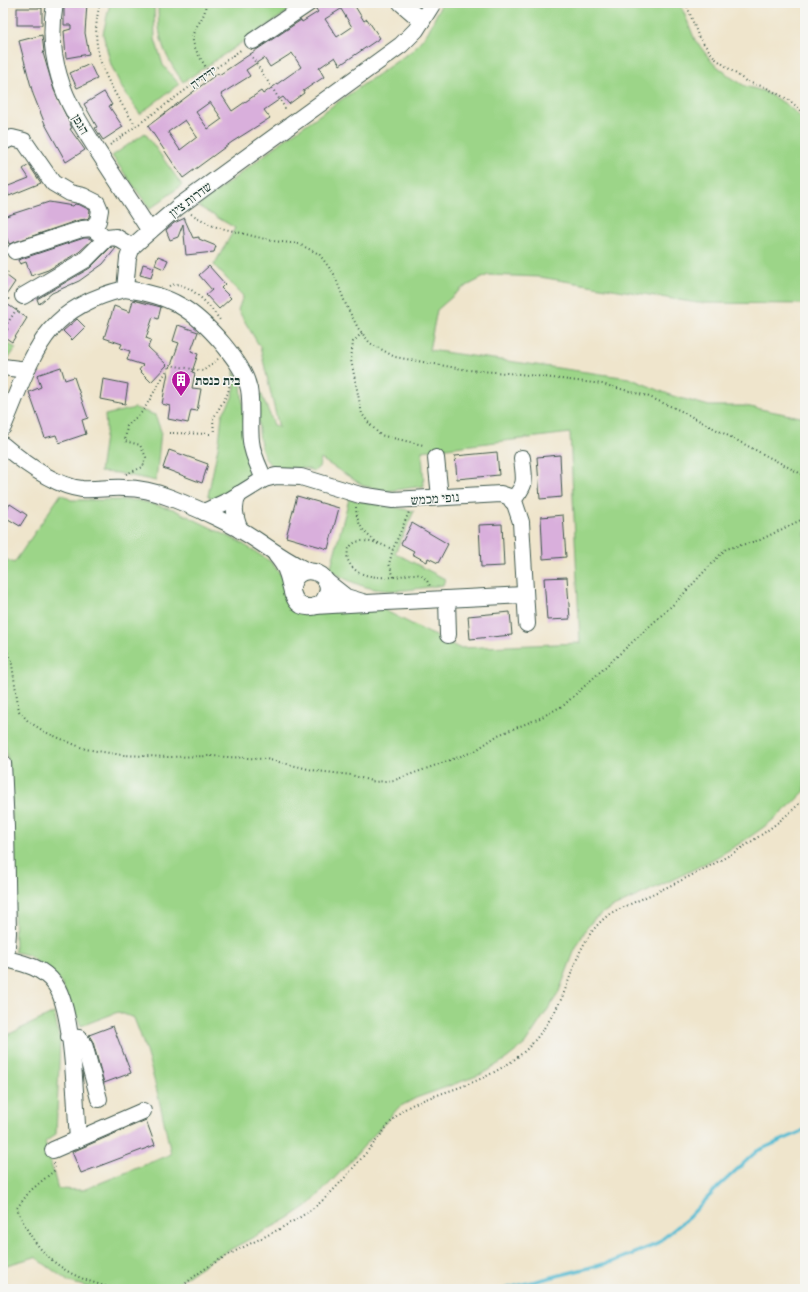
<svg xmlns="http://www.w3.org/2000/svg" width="808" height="1292" viewBox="0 0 808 1292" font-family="'EB Garamond','Frank Ruhl Libre',serif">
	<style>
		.green { fill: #9cd588; stroke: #5e895e }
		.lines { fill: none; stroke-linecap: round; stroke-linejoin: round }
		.stream { stroke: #55bcd3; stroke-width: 3.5 }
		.building { fill: #d9afdc; fill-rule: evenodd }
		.minor-casing { stroke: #3e564b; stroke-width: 18 }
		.path { stroke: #3e564b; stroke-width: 2; stroke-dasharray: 1 3; stroke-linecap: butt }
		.minor { stroke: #fff; stroke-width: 16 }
		.labels { text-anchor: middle; stroke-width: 3; stroke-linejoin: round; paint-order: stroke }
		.street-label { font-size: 13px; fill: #1f3d34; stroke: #f6f6f2 }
		.poi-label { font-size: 13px; font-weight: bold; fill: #1f3d34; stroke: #f6f6f2; text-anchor: start }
	</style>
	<rect width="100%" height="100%" fill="#f6f6f2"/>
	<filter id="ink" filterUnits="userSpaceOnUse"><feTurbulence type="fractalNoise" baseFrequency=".025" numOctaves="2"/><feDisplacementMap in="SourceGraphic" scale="8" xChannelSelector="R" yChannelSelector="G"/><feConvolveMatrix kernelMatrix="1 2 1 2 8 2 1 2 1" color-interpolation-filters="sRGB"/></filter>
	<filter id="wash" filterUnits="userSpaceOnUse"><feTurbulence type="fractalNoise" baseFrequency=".012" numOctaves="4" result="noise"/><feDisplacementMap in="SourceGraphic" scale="16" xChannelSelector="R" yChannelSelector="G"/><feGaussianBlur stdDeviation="0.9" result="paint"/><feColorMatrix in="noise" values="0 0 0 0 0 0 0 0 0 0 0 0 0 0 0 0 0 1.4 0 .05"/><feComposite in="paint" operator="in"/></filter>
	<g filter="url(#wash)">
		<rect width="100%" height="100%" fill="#efe5cc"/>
		<!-- green -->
		<g class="green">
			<polygon points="110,3 154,3 155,39 163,65 179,84 140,114 122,88 111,65 103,34"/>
			<path d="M158,3H301L183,82C162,52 158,39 158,3Z"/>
			<path d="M442,3H680L695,40L713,63L732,78L745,86L763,91L786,104L805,121V304L697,303L540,277L488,275L461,289L437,310L429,350L629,378L673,396L709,406H745L805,418V791C749,849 680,876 609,909L594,919L586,929L574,952L558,994L525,1044L506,1059L482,1074L416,1098L399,1107L348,1164L310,1204L289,1218L211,1260L183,1279L173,1289H95L69,1282L35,1257L3,1266V1037L54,1013L60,1041L56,1134L45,1142L58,1189L83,1190L171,1154C161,1108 152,1062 134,1018L118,1012L81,1026L60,981L28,955L15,952L11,783L3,730V558L14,563L61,494L71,500H136L173,509L240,542L271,562L285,580L291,603L380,608L459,648L580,643L570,433L422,451L424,486L388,491L364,486L321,459L319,467L314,471C301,465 286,471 273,466C257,460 256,408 261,393L274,425L279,428L260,347L238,310L243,296L214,265L235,228L198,206L292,134L413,50L428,32Z"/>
			<polygon points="145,133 182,185 150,209 112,156"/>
			<polygon points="3,341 16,348 9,358 3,359"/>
			<polygon points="234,371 241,384 249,472 247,479 213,499 208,496 219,442 222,415 232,398 235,387"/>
			<polygon points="135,408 155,415 161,431 156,481 117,473 100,472 106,429 105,415"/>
			<path d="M349,499L414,511L395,553L445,579L443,585C395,592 373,597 330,570Z"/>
		</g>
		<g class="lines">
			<!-- stream -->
			<polyline class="stream" points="505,1289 612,1262 655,1245 688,1218 718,1187 757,1151 805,1130"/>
		</g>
		<g id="blocks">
			<!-- building -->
			<g class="building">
				<polygon points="64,3 87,3 85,33 89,54 66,58 64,31 71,29 71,25 64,25"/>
				<path d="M318,3H353L364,21L367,19L380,38L340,65L335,57L319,68L324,77L303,91L304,93L289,104L283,97L264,110L270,118L232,142L183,178L148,126L218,73L219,75L301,20L302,22L318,12L316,9ZM341,9L352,27L337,37L325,19ZM292,53L301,67L263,94L261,91L232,111L221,94L250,76L246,70L264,58L270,67ZM210,102L222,119L208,129L196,112ZM185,120L197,137L180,150L168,132Z"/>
				<rect x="17" y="8" width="25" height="17"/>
				<polygon points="42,35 44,52 43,53 54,90 72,128 70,129 85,150 66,162 45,124 33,94 19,41"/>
				<polygon points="90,64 97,79 77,88 70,73"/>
				<polygon points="104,92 112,105 109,106 123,127 103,140 95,128 97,127 84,104"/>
				<polygon points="29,165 41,183 9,196 6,187 29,178 23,169"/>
				<polygon points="49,202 73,206 75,204 80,205 90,210 89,217 87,219 79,220 9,244 3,228 3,217"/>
				<polygon points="185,218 185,220 193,238 199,237 199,239 216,246 214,252 186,255 183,224 178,237 170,240 166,230 174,223"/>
				<polygon points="84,238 89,238 92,240 79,252 48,270 31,276 26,262 20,264 18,260"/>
				<polygon points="111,247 116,248 103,264 79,281 52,293 39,304 37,299 90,268"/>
				<polygon points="158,256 168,260 164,269 155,265"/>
				<polygon points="143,264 154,267 151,278 140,275"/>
				<polygon points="209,266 225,284 221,288 231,298 219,309 206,295 212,290 199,275"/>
				<polygon points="3,273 15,282 3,300"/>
				<polygon points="133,300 161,307 158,319 153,317 146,338 151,340 148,347 167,365 151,382 139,370 143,365 127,360 130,351 120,348 122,344 104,338 114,306 130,312"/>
				<polygon points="7,304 27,318 12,342 3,336 8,329 3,325 3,310"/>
				<polygon points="77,319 85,327 72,340 63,331"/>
				<polygon points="178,325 198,332 191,351 198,354 192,372 195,373 192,388 201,389 197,411 191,410 188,423 168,419 170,406 162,404 169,367 170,368 179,343 173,341"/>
				<polygon points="61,367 65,380 74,377 88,418 82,420 86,434 59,443 56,435 45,438 29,392 41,387 37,375"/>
				<polygon points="103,379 128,384 125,404 100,399"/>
				<polygon points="169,450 208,464 202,483 163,468"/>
				<polygon points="497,452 499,475 457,479 455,456"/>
				<polygon points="560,455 562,497 540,499 537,457"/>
				<polygon points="297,496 339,508 328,549 286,537"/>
				<polygon points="10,504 27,515 20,526 3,516"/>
				<polygon points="563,515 566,557 543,559 541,517"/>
				<polygon points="412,523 448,544 438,563 428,558 427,562 412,554 414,551 401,544"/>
				<polygon points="502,524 504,566 481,567 479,525"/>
				<polygon points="567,577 570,619 547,620 544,578"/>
				<polygon points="510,612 512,635 470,639 468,616"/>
				<polygon points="113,1026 131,1073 104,1083 93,1042 89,1035"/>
				<polygon points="146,1120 155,1145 81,1173 72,1152"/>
			</g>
		</g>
	</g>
	<g filter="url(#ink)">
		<use href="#blocks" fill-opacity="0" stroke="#3e564b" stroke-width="1"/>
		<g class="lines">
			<defs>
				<g id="minor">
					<path d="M55,3C51,26 52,53 59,76C67,105 85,131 101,156C117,181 134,206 150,231"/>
					<polyline points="401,3 422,21"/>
					<polyline points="253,41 309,3"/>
					<polyline points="3,142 12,138 24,141 53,183 70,193 83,196 97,203 100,210 98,221 92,228"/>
					<polyline points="15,251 82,229 92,228 100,234"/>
					<path d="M125,289C171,295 193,309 223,344C234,358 245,371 249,389C252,406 249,424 251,441C252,454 259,467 264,479"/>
					<polyline points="23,296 85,260 107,238 116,237 132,247"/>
					<polyline points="3,367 27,370"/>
					<path d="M3,427C33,357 41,308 125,289L128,258L132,247L150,231L178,207L401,45L416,30L433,3"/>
					<path d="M3,445C23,462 55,486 82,489C96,490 110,487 124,488C141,488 156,492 171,498C201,510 232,523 258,541C274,552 289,562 307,571"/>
					<polyline points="436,458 440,497"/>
					<path d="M239,494C232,506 235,518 240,530"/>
					<path d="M512,501C528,482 524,481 522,458"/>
					<polyline points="204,512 230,500 264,479 276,476 301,477 360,495 393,500 501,494 510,497 515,504 521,522 527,624"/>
					<path d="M276,555C281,561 285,566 287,573C292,586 291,609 311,607C317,607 323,603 325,598C340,571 290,557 292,593"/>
					<polyline points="447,599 448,635"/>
					<polyline points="366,603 524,595"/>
					<polyline points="315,606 366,603 346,597 327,582"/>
					<polyline points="3,763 6,827 8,933 6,959"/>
					<path d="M3,958C22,963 41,966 54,983C74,1007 75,1105 78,1139"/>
					<polyline points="69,1037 79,1038 84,1044 99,1099"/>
					<polyline points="53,1150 143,1111"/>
				</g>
			</defs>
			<!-- minor casing -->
			<use href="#minor" class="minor-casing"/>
			<!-- path -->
			<g class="path">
				<path d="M100,3C87,54 109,85 136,126"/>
				<path d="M205,3C208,19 190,27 193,41C195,52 204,63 209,73"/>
				<polyline points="686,3 699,38 716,59 747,82 765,87 789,100 805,114"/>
				<polyline points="250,54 287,111"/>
				<polyline points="110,145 242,49"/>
				<polyline points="191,214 213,226 273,241 299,244 319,254 334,274 346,305 358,328 370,343 395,357 468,370 520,374 602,384 647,396 679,410 805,476"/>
				<polyline points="3,279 8,272"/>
				<path d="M169,286C186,277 211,307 220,320"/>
				<polyline points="3,305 8,299 11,299"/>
				<polyline points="3,330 18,307"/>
				<polyline points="362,333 353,342 351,360 362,414 368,422 380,435 423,445"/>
				<polyline points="169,433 214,434 213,419 228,393 231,378"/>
				<polyline points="126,474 143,467 146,457 140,445 125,441 127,426 143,411 170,365 203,371 218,359"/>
				<path d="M356,507C356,530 373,543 393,549"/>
				<path d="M378,544C368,541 353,537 348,551C347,555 347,559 349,562C355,577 379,578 393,577C402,577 410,572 420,575C425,577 428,582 430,586"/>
				<polyline points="394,577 389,564 393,549 409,512"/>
				<polyline points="3,646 11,658 19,711 28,721 45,732 85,749 122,755 168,757 210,756 266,759 317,771 351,775 375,782 395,780 475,751 498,735 540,718 564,705 678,600 714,561 726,549 760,540 805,518"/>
				<path d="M54,1163L55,1170L30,1191L17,1208C36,1257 68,1280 120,1289"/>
				<polyline points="134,1289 159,1287 161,1289"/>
				<path d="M180,1289C216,1253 271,1239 312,1209C334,1193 358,1162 376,1141C384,1131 392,1119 402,1111C414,1102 432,1097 446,1092C476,1082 505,1070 528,1048C540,1036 557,1010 563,995C576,963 582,934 611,913C679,881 751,853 805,798"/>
			</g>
			<!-- minor -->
			<use href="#minor" class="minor"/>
		</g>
	</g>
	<!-- icons -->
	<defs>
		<symbol id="building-pin" viewBox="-11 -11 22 30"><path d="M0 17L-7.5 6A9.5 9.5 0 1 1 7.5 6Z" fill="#b5179e" stroke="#f6f6f2"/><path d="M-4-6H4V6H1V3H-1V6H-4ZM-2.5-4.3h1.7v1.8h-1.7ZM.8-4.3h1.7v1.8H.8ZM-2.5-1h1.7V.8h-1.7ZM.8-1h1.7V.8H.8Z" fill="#fff"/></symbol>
	</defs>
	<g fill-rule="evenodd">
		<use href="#building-pin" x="170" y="369" width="22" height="30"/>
	</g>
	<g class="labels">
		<!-- street labels -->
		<g class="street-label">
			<text transform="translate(203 77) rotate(-36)" y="5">ידידיה</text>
			<text transform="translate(81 124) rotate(60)" y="5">הגפן</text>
			<text transform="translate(190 199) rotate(-37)" y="5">שדרות ציון</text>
			<text transform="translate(435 498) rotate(-4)" y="5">נופי מכמש</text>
		</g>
		<!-- poi labels -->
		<g class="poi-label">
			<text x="195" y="385">בית כנסת</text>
		</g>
	</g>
	<!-- margin -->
	<rect width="808" height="1292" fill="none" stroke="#f6f6f2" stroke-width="16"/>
</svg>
